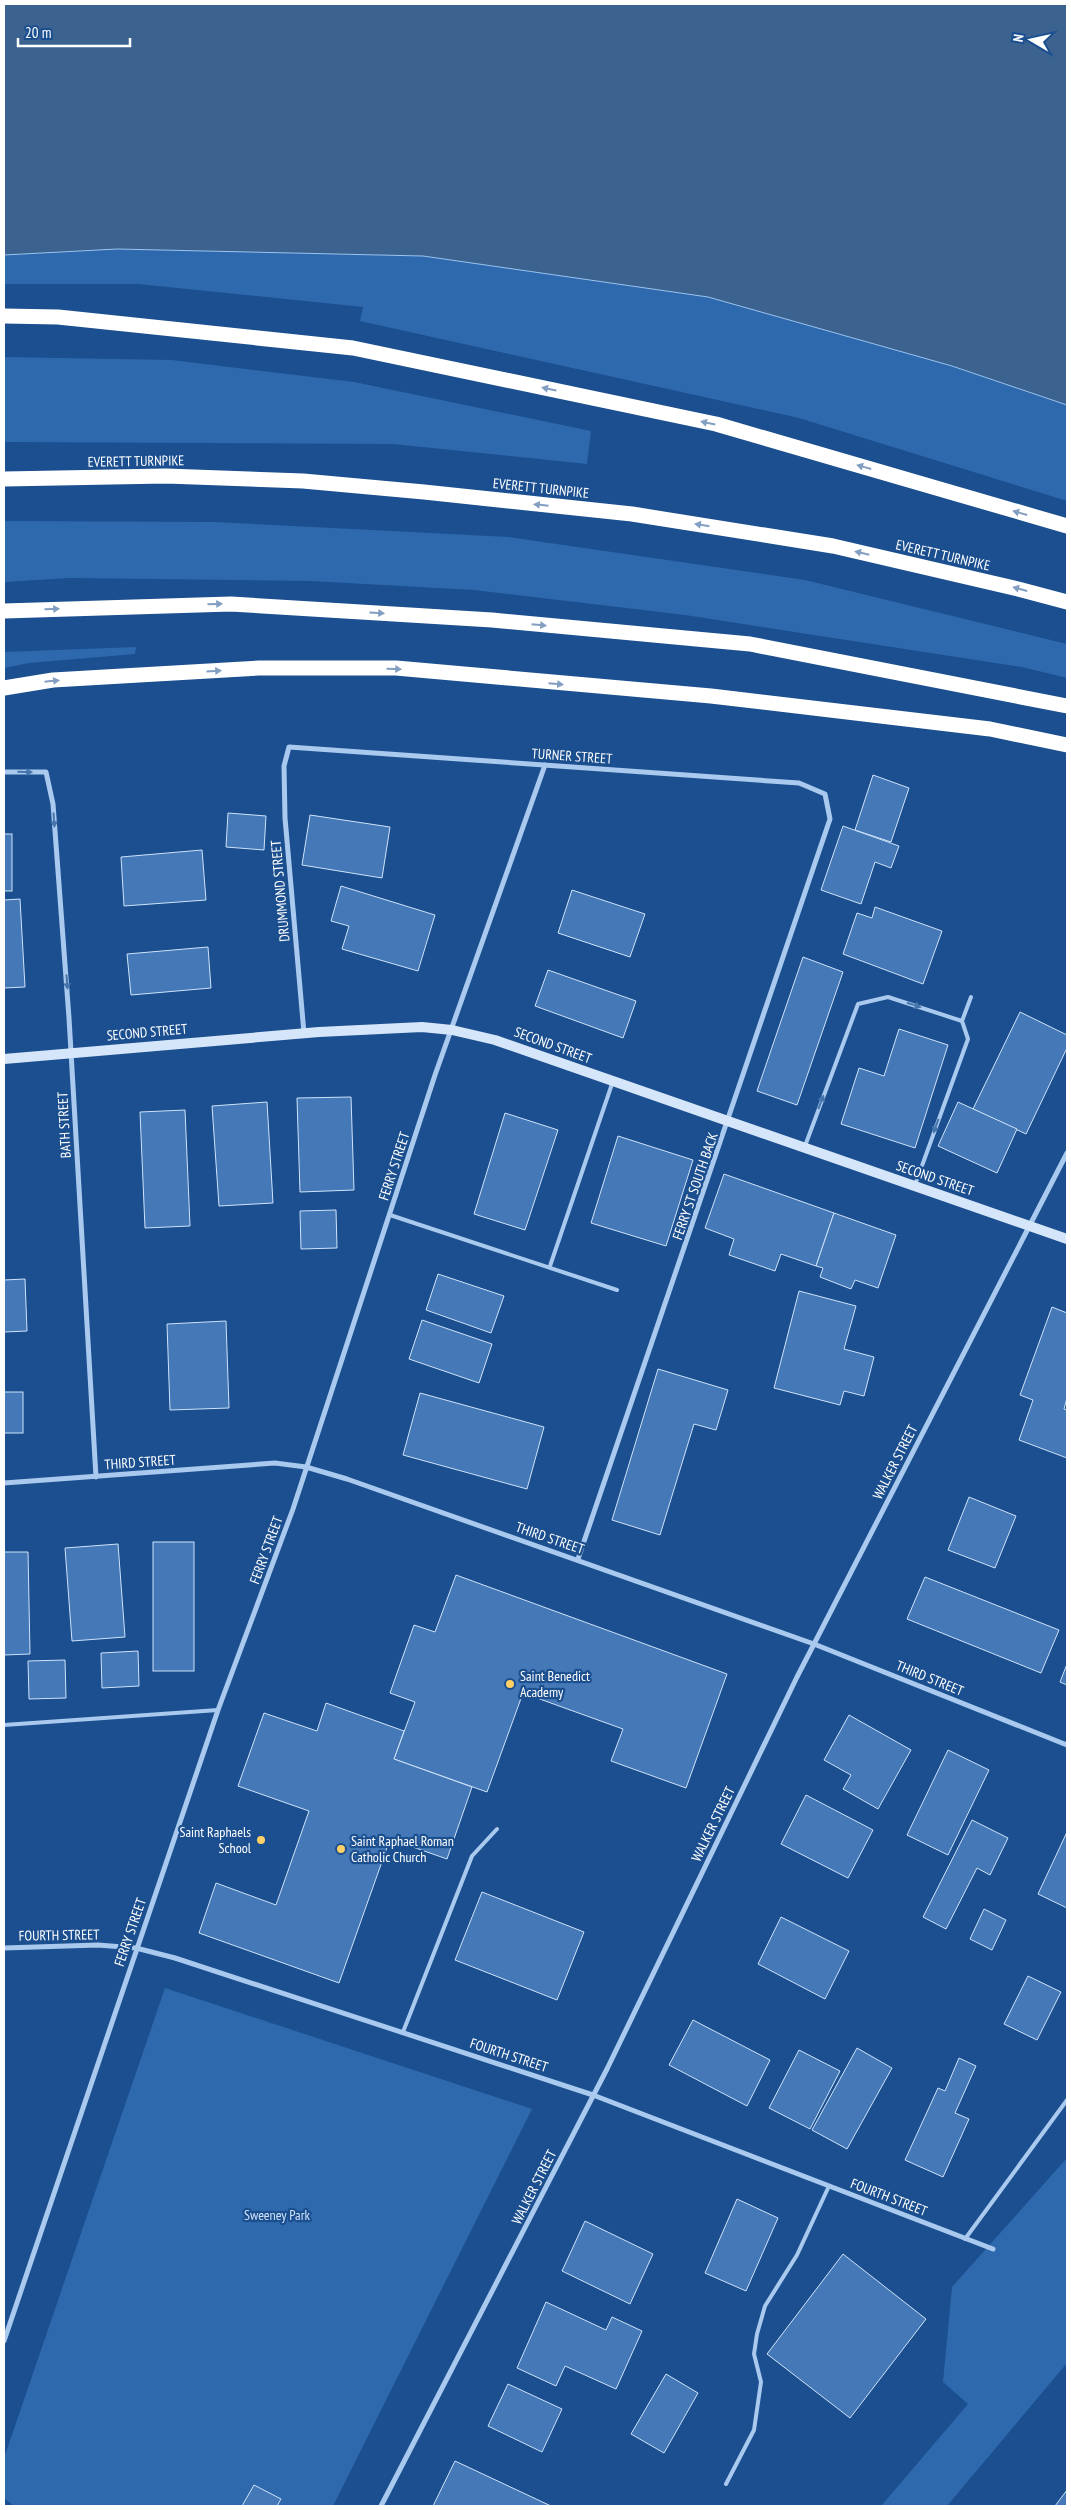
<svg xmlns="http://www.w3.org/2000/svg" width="1071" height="2510" viewBox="0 0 1071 2510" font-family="'PT Sans Narrow',sans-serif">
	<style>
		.green { fill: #2e69ad }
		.water { fill: #3c6290; stroke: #9cc4f0 }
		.building { fill: #4478b7; stroke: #cfe3fa }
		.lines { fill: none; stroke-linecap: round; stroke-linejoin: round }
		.lane { stroke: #a9c9ee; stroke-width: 4 }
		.street { stroke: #a9c9ee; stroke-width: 5 }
		.secondary { stroke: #d6e6fa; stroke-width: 10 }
		.highway { stroke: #fff; stroke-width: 15 }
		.oneway { fill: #829ec1 }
		.oneway2 { fill: #4674ac }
		.poi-dot { fill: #ffd166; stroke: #1b4f8f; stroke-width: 2 }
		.labels { text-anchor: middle; stroke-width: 4.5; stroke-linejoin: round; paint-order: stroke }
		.street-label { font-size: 14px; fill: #fff; stroke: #1b4f8f }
		.poi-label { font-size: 14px; fill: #fff; stroke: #1b4f8f; text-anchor: start }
		.park-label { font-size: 14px; fill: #cfe3fa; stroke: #1b4f8f }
	</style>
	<rect width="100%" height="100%" fill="#1b4f8f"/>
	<!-- green -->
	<g class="green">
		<polygon points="117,249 423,256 708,297 952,366 1067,405 1067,501 799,418 360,321 363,307 138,284 4,284 4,255"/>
		<polygon points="4,357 172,360 354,382 591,431 587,464 393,444 4,442"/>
		<polygon points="4,521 215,522 508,537 805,580 1067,644 1067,678 1022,667 685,615 474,590 310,581 70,578 4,582"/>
		<polygon points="136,647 135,654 29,663 4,668 4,652"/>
		<polygon points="165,1988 532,2109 333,2506 14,2506 4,2498 4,2458"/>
		<polygon points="1067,2158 1067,2363 947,2506 881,2506 968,2404 943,2382 952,2287"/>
	</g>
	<!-- water -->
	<polygon class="water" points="4,4 1067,4 1067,405 952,366 708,297 423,256 117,249 4,255"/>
	<!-- building -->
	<g class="building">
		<polygon points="873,775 909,788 891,842 855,830"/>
		<polygon points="228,813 266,816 264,850 226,847"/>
		<polygon points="310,815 390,827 382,878 302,865"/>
		<polygon points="843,826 899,846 891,868 875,862 861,904 821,890"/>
		<rect x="4" y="834" width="8" height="57"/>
		<polygon points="202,850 206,900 124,906 121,857"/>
		<polygon points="341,886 435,915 418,971 342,949 349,926 331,921"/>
		<polygon points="572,890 645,914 630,957 558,933"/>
		<polygon points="20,899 25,987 4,988 4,900"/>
		<polygon points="875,907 942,931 923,984 843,954 857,913 872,918"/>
		<polygon points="208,947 211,988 131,995 127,954"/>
		<polygon points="803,957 843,972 797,1105 757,1091"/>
		<polygon points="548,970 636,1001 623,1038 535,1006"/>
		<polygon points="1020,1012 1067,1035 1067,1048 1026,1134 973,1109"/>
		<polygon points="899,1029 948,1045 915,1148 841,1124 859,1068 884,1076"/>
		<polygon points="351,1097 354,1190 300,1192 297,1098"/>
		<polygon points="267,1102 273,1203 219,1206 212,1106"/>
		<polygon points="958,1102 1017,1129 997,1173 938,1146"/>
		<polygon points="185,1110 190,1226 145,1228 140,1112"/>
		<polygon points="505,1113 558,1130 525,1230 474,1214"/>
		<polygon points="618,1136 693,1160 666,1246 591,1223"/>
		<polygon points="724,1174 834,1213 816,1266 781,1254 775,1271 729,1255 734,1239 705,1228"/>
		<polygon points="336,1210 337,1248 301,1249 300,1211"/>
		<polygon points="834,1213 896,1235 878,1288 855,1280 851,1289 820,1277 823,1268 816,1266"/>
		<polygon points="438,1274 504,1296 491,1333 426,1310"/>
		<polygon points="25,1279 27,1331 4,1332 4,1280"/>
		<polygon points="799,1291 856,1306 844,1349 874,1357 864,1396 844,1391 840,1405 774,1388"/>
		<polygon points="1052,1307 1067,1313 1067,1398 1064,1409 1067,1410 1067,1458 1019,1440 1033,1400 1020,1395"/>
		<polygon points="422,1320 492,1344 479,1383 409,1359"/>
		<polygon points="226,1321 229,1408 170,1410 167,1324"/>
		<polygon points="658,1369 728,1390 716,1430 694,1424 660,1535 612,1520"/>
		<rect x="4" y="1392" width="19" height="41"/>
		<polygon points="420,1393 544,1427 527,1489 403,1455"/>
		<polygon points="969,1497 1016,1516 995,1568 948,1550"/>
		<rect x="153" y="1542" width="41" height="129"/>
		<polygon points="118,1544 125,1637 72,1641 65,1548"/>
		<polygon points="4,1552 28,1552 30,1654 4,1655"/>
		<polygon points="456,1575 727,1674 686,1788 611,1761 623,1729 523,1693 487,1792 394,1759 415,1702 390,1693 414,1625 435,1632"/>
		<polygon points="925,1577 1059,1630 1041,1673 907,1619"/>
		<polygon points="138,1651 139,1686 102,1688 101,1653"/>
		<polygon points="65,1660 66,1698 29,1699 28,1661"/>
		<polygon points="1067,1664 1067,1685 1060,1682"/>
		<polygon points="326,1703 404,1731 394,1759 472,1787 447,1859 390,1839 339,1983 199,1933 216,1883 276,1905 309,1811 238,1786 264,1713 317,1731"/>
		<polygon points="849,1715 911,1750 878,1809 843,1789 851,1775 824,1760"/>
		<polygon points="948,1750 989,1770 948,1855 907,1835"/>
		<polygon points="806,1795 873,1830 848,1878 781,1844"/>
		<polygon points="972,1820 1008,1838 990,1875 977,1868 946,1929 923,1917"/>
		<polygon points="1067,1832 1067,1908 1038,1894"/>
		<polygon points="482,1892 584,1932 557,2000 455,1960"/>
		<polygon points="984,1909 1006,1920 992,1950 970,1939"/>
		<polygon points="781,1917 849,1951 825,1999 758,1964"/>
		<polygon points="1028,1976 1061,1992 1037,2040 1004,2024"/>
		<polygon points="693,2020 770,2060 747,2106 669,2065"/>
		<polygon points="857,2048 892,2068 847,2149 812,2130"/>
		<polygon points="799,2050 840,2071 810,2129 769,2108"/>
		<polygon points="959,2058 976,2066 955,2113 969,2119 943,2177 905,2160 938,2088 945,2091"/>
		<polygon points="737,2199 778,2218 746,2291 705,2273"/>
		<polygon points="585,2221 653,2254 630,2304 562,2271"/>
		<polygon points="843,2254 926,2319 850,2418 767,2354"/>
		<polygon points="546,2302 606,2330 612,2317 642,2331 616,2389 565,2366 556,2386 517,2368"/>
		<polygon points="666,2374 698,2393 664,2453 631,2434"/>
		<polygon points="508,2384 562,2409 542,2452 488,2426"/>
		<polygon points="455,2461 551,2506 433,2506"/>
		<polygon points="254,2485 281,2499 277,2506 242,2506"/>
		<polygon points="1067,2490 1067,2506 1055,2506"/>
	</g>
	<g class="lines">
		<!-- lane -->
		<g class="lane">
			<polyline points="962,1021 971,997"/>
			<polyline points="805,1146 858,1004 888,997 962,1021 968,1039 915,1185"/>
			<polyline points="390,1215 617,1290"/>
			<polyline points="550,1266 613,1081"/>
			<polyline points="4,1725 218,1710"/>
			<polyline points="403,2032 472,1856 497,1829"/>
			<polyline points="965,2239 1067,2100"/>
			<polyline points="726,2484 754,2430 761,2382 754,2354 757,2334 765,2306 797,2255 829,2186"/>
		</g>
		<!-- street -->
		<g class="street">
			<polyline points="4,772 46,772 53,804 69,1018 96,1477"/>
			<polyline points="304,1033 285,818 284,766 289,747 799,783 825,794 830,819 578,1559"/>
			<polyline points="4,1483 275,1463 306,1467 347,1479 814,1644 1067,1745"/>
			<polyline points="4,1948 98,1945 136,1948 175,1958 593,2095 993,2249"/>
			<polyline points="4,2341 218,1710 293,1509 435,1075 545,765"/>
			<polyline points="381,2506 607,2069 797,1677 1067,1153"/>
		</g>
		<!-- secondary -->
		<polyline class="secondary" points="4,1059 319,1032 422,1027 452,1030 495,1040 1067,1239"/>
		<!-- highway -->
		<g class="highway">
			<polyline points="4,316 58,317 353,348 716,424 1067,526"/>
			<polyline points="4,479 166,476 303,481 424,492 632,514 833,546 1018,589 1067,602"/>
			<polyline points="4,611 231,604 492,620 750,644 1067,706"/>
			<polyline points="4,688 53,680 259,668 396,668 711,696 990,729 1067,745"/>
		</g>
	</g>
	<!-- one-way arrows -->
	<defs><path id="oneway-solid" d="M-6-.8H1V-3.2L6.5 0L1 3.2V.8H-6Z" transform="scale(1.25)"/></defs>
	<g class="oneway">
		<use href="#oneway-solid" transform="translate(549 389) rotate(-168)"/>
		<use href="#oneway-solid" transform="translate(708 423) rotate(-168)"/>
		<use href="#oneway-solid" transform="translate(864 467) rotate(-164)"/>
		<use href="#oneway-solid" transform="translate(541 505) rotate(-174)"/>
		<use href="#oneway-solid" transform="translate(1020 513) rotate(-164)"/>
		<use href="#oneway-solid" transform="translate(702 525) rotate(-171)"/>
		<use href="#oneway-solid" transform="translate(862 553) rotate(-167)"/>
		<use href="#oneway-solid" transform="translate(1020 589) rotate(-165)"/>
		<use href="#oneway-solid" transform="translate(215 604) rotate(-2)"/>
		<use href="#oneway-solid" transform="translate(52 609) rotate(-2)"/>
		<use href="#oneway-solid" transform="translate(377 613) rotate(4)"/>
		<use href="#oneway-solid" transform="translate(539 625) rotate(5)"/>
		<use href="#oneway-solid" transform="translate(394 669) rotate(2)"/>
		<use href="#oneway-solid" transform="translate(214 671) rotate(-3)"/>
		<use href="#oneway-solid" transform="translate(52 681) rotate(-6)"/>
		<use href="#oneway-solid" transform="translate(556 684) rotate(5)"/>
	</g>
	<g class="oneway2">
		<use href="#oneway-solid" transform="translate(25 772) rotate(1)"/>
		<use href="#oneway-solid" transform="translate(54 820) rotate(86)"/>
		<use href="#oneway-solid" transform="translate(67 982) rotate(86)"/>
		<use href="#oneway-solid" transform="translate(914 1005) rotate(18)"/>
		<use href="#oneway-solid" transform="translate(821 1102) rotate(-69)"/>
		<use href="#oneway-solid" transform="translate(936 1126) rotate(110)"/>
	</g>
	<!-- markers -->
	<g class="poi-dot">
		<circle cx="510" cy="1684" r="5"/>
		<circle cx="261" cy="1840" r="5"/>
		<circle cx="341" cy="1849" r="5"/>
	</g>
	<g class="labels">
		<!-- street labels -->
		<g class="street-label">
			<text transform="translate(136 461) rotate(-1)" y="5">EVERETT TURNPIKE</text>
			<text transform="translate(541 488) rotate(6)" y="5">EVERETT TURNPIKE</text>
			<text transform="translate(943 555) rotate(13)" y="5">EVERETT TURNPIKE</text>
			<text transform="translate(572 756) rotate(4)" y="5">TURNER STREET</text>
			<text transform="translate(280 891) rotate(-95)" y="5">DRUMMOND STREET</text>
			<text transform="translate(147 1032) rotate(-5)" y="5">SECOND STREET</text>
			<text transform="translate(553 1045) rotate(20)" y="5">SECOND STREET</text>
			<text transform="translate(64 1125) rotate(-93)" y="5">BATH STREET</text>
			<text transform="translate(394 1166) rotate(-72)" y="5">FERRY STREET</text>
			<text transform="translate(935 1178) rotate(19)" y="5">SECOND STREET</text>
			<text transform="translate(695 1186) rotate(-71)" y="5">FERRY ST SOUTH BACK</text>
			<text transform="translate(140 1462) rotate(-4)" y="5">THIRD STREET</text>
			<text transform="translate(895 1462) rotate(-63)" y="5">WALKER STREET</text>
			<text transform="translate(550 1538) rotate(19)" y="5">THIRD STREET</text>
			<text transform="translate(266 1550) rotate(-70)" y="5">FERRY STREET</text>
			<text transform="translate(930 1678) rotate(22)" y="5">THIRD STREET</text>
			<text transform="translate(713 1824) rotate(-64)" y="5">WALKER STREET</text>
			<text transform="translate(130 1932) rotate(-71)" y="5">FERRY STREET</text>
			<text transform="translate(59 1935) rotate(-1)" y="5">FOURTH STREET</text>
			<text transform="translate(509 2055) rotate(18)" y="5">FOURTH STREET</text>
			<text transform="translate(534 2187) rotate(-63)" y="5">WALKER STREET</text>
			<text transform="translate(889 2197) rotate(21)" y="5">FOURTH STREET</text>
		</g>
		<!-- poi labels -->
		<g class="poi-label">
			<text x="520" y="1681">Saint Benedict<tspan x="520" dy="16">Academy</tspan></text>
			<text x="251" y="1837" text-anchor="end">Saint Raphaels<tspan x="251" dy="16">School</tspan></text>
			<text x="351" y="1846">Saint Raphael Roman<tspan x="351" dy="16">Catholic Church</tspan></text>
		</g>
		<!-- park labels -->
		<g class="park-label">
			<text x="277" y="2220">Sweeney Park</text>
		</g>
	</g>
	<!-- border -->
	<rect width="1071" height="2510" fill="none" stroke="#ffffff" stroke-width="10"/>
	<!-- north arrow -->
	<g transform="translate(1031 40) rotate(279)" stroke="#1b4f8f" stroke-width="4" paint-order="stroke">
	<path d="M0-4L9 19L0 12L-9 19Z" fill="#ffffff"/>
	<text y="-8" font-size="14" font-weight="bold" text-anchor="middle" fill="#ffffff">N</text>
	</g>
	<!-- scale -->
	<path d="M18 38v8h112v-8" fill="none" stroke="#ffffff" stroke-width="2.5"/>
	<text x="25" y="38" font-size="15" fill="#ffffff" stroke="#1b4f8f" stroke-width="4" paint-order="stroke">20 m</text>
</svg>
